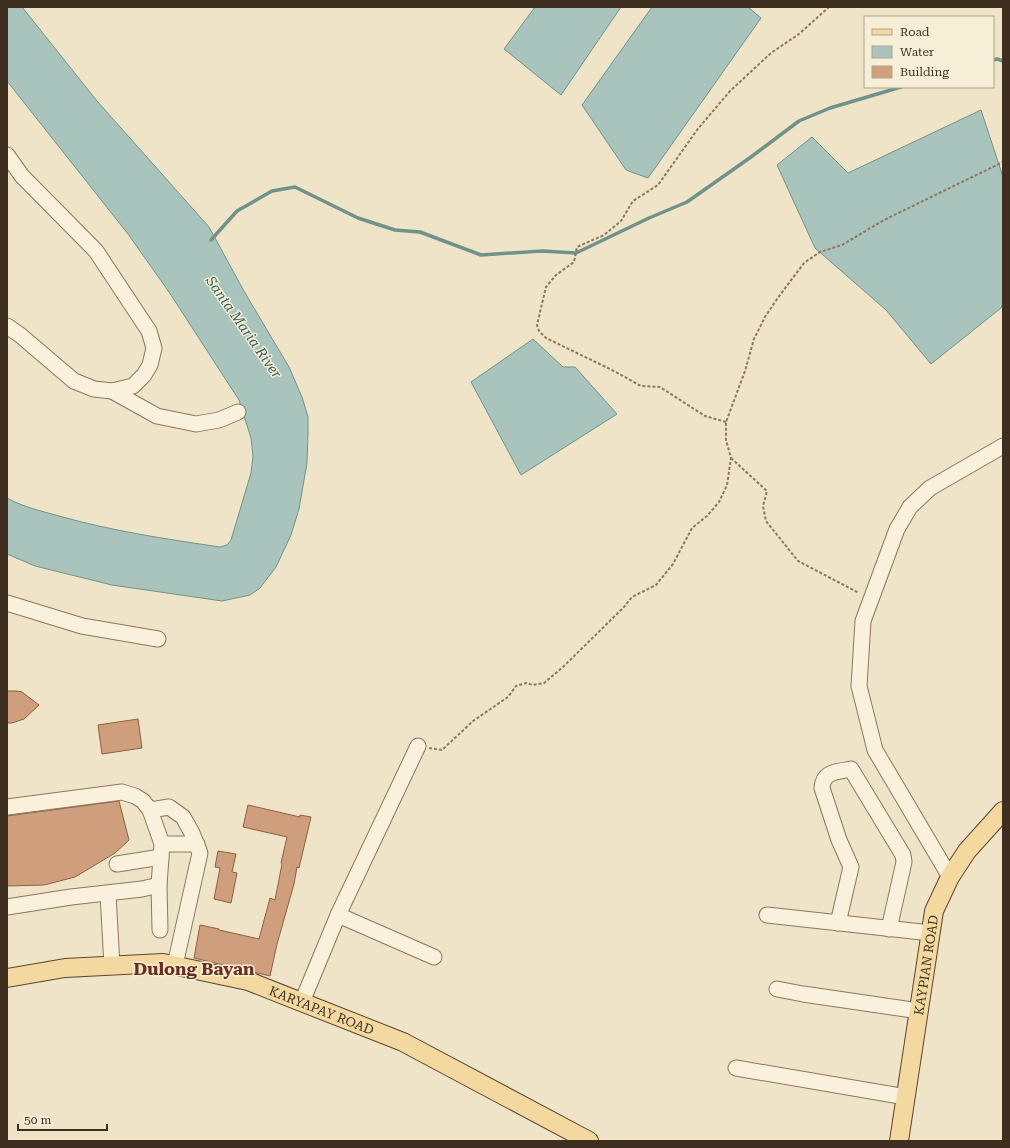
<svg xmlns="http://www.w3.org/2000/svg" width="1010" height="1148" viewBox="0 0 1010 1148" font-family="'Roboto Serif',serif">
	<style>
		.water { fill: #a9c4bc; stroke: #6f938a }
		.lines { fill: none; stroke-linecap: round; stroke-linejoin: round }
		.stream { stroke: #6f938a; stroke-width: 3.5 }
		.building { fill: #cf9f7d; stroke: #8d5f41 }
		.minor-casing { stroke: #8d765c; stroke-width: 17 }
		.major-casing { stroke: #5b4430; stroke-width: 20 }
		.path { stroke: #8d765c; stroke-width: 2; stroke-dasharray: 3 2; stroke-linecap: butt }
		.minor { stroke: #faf1dc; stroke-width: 15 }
		.major { stroke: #f3d9a0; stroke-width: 18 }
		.labels { text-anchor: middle; stroke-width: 3; stroke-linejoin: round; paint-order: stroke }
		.street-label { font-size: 13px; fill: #3d2e20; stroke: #f7eed8 }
		.water-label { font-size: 14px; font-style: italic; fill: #2f5d5a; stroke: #f7eed8 }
		.district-label { font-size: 17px; font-weight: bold; fill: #6b2e1e; stroke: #f7eed8 }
	</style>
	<rect width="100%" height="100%" fill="#f0e4c8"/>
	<!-- water -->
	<g class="water">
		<path d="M7,7H22L97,101L209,227L245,293L289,367L302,397L308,417V433L307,463L299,509L291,535L276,567L260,588L250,595L222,601L112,585L35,566L7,554V498C23,507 41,511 59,516C112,531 166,539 220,547L227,545L231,540L251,473L253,456L251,438L239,400L169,292L128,234L7,81Z"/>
		<polygon points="535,7 621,7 561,95 504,49"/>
		<polygon points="652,7 748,7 761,18 648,178 626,170 582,105"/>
		<polygon points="981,110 1003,177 1003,304 1001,308 931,364 886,310 815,248 777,165 812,137 848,173"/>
		<polygon points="533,339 563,367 575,367 617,414 521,475 471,382"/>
	</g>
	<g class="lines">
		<!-- stream -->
		<g class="stream">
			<polyline points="993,60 997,59 1003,61"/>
			<polyline points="211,240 237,211 272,191 295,187 358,218 395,230 420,232 481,255 542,251 576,253 649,218 687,202 751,157 799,121 830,108 901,87"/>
		</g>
	</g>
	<!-- building -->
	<g class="building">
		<polygon points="7,691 17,691 22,692 39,705 24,719 12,723 7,723"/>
		<polygon points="138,719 142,748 102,754 98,725"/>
		<polygon points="119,801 129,840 115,853 75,877 44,885 7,886 7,816"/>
		<polygon points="248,805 300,817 300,815 311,817 299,868 297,867 294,884 277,944 270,976 194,958 200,925 219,929 219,930 259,939 270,898 275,900 282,864 281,863 287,837 243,827"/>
		<polygon points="218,851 236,854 232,872 237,873 231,903 214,899 220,868 215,867"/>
	</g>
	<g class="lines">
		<defs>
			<g id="minor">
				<polyline points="7,155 22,176 96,251 149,331 154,348 150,365 144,375 133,386 112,391 94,389 74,381 20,335 7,326"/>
				<polyline points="112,391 157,416 196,424 219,420 238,412"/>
				<polyline points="7,603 82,626 158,639"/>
				<polyline points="7,807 122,792 135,796 143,801 150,810 162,844 159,885 160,930"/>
				<polyline points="150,810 169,807 183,817 192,833 200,853 175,965"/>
				<polyline points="162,844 197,844"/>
				<polyline points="117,864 161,857"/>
				<polyline points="950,877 875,750 859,686 863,621 897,529 910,507 930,488 1003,446"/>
				<polyline points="108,894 112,966"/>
				<polyline points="7,907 71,897 142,889 159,885"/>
				<polyline points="338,915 434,957"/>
				<polyline points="767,915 931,933"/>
				<path d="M838,923L851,867L839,840L822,788C823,771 837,772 851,769L903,855L904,862L889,929"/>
				<polyline points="777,989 803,994 919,1011"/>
				<polyline points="302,1002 338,915 418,746"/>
				<polyline points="736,1068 906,1097"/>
			</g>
			<g id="major">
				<path id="s1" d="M7,978L65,968L163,963L248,981L403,1042L589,1141"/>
				<path id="s2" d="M899,1141L934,911L950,877L967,851L1003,811"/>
			</g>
		</defs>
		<!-- minor casing -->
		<use href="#minor" class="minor-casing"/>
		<!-- major casing -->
		<use href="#major" class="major-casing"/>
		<!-- path -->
		<g class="path">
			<polyline points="726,422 705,416 660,387 641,386 614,371 546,338 539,331 537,325 546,287 556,275 574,262 577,247 604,235 621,221 633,201 658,185 697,130 730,91 771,53 799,34 829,7"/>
			<polyline points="731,458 767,491 763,506 766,521 798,561 859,593"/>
			<polyline points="429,748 442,750 473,721 508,697 516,686 526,683 533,685 544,683 564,666 624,607 632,597 656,585 673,564 692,528 707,516 719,502 727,485 731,458 726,440 726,422 745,371 754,339 765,317 777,299 804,263 820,252 842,245 884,220 1003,162"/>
		</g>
		<!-- minor -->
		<use href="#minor" class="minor"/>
		<!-- major -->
		<use href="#major" class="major"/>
	</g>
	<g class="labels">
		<!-- street labels -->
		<g class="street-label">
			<text dy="5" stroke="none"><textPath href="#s2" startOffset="178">KAYPIAN ROAD</textPath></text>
			<text dy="5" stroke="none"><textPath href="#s1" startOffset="323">KARYAPAY ROAD</textPath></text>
		</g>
		<!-- water labels -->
		<g class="water-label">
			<text transform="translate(244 327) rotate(55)" y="5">Santa Maria River</text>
		</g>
		<!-- district labels -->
		<g class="district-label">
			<text x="194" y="975">Dulong Bayan</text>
		</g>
	</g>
	<!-- border -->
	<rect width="1010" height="1148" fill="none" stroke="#3d2e20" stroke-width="16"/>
	<!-- legend -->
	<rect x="864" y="16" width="130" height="72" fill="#f7eed8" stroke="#ada18e"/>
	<rect x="872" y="29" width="20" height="6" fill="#f3d9a0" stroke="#ada18e"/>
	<text x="900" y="36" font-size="12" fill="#3d2e20">Road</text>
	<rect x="872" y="46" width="20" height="12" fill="#a9c4bc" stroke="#ada18e"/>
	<text x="900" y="56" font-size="12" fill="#3d2e20">Water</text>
	<rect x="872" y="66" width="20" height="12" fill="#cf9f7d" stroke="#ada18e"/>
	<text x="900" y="76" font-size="12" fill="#3d2e20">Building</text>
	<!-- scale -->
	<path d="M18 1124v6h89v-6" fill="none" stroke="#3d2e20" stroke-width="2"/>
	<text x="24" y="1124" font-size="12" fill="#3d2e20" stroke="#f7eed8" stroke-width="3" paint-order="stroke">50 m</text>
</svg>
